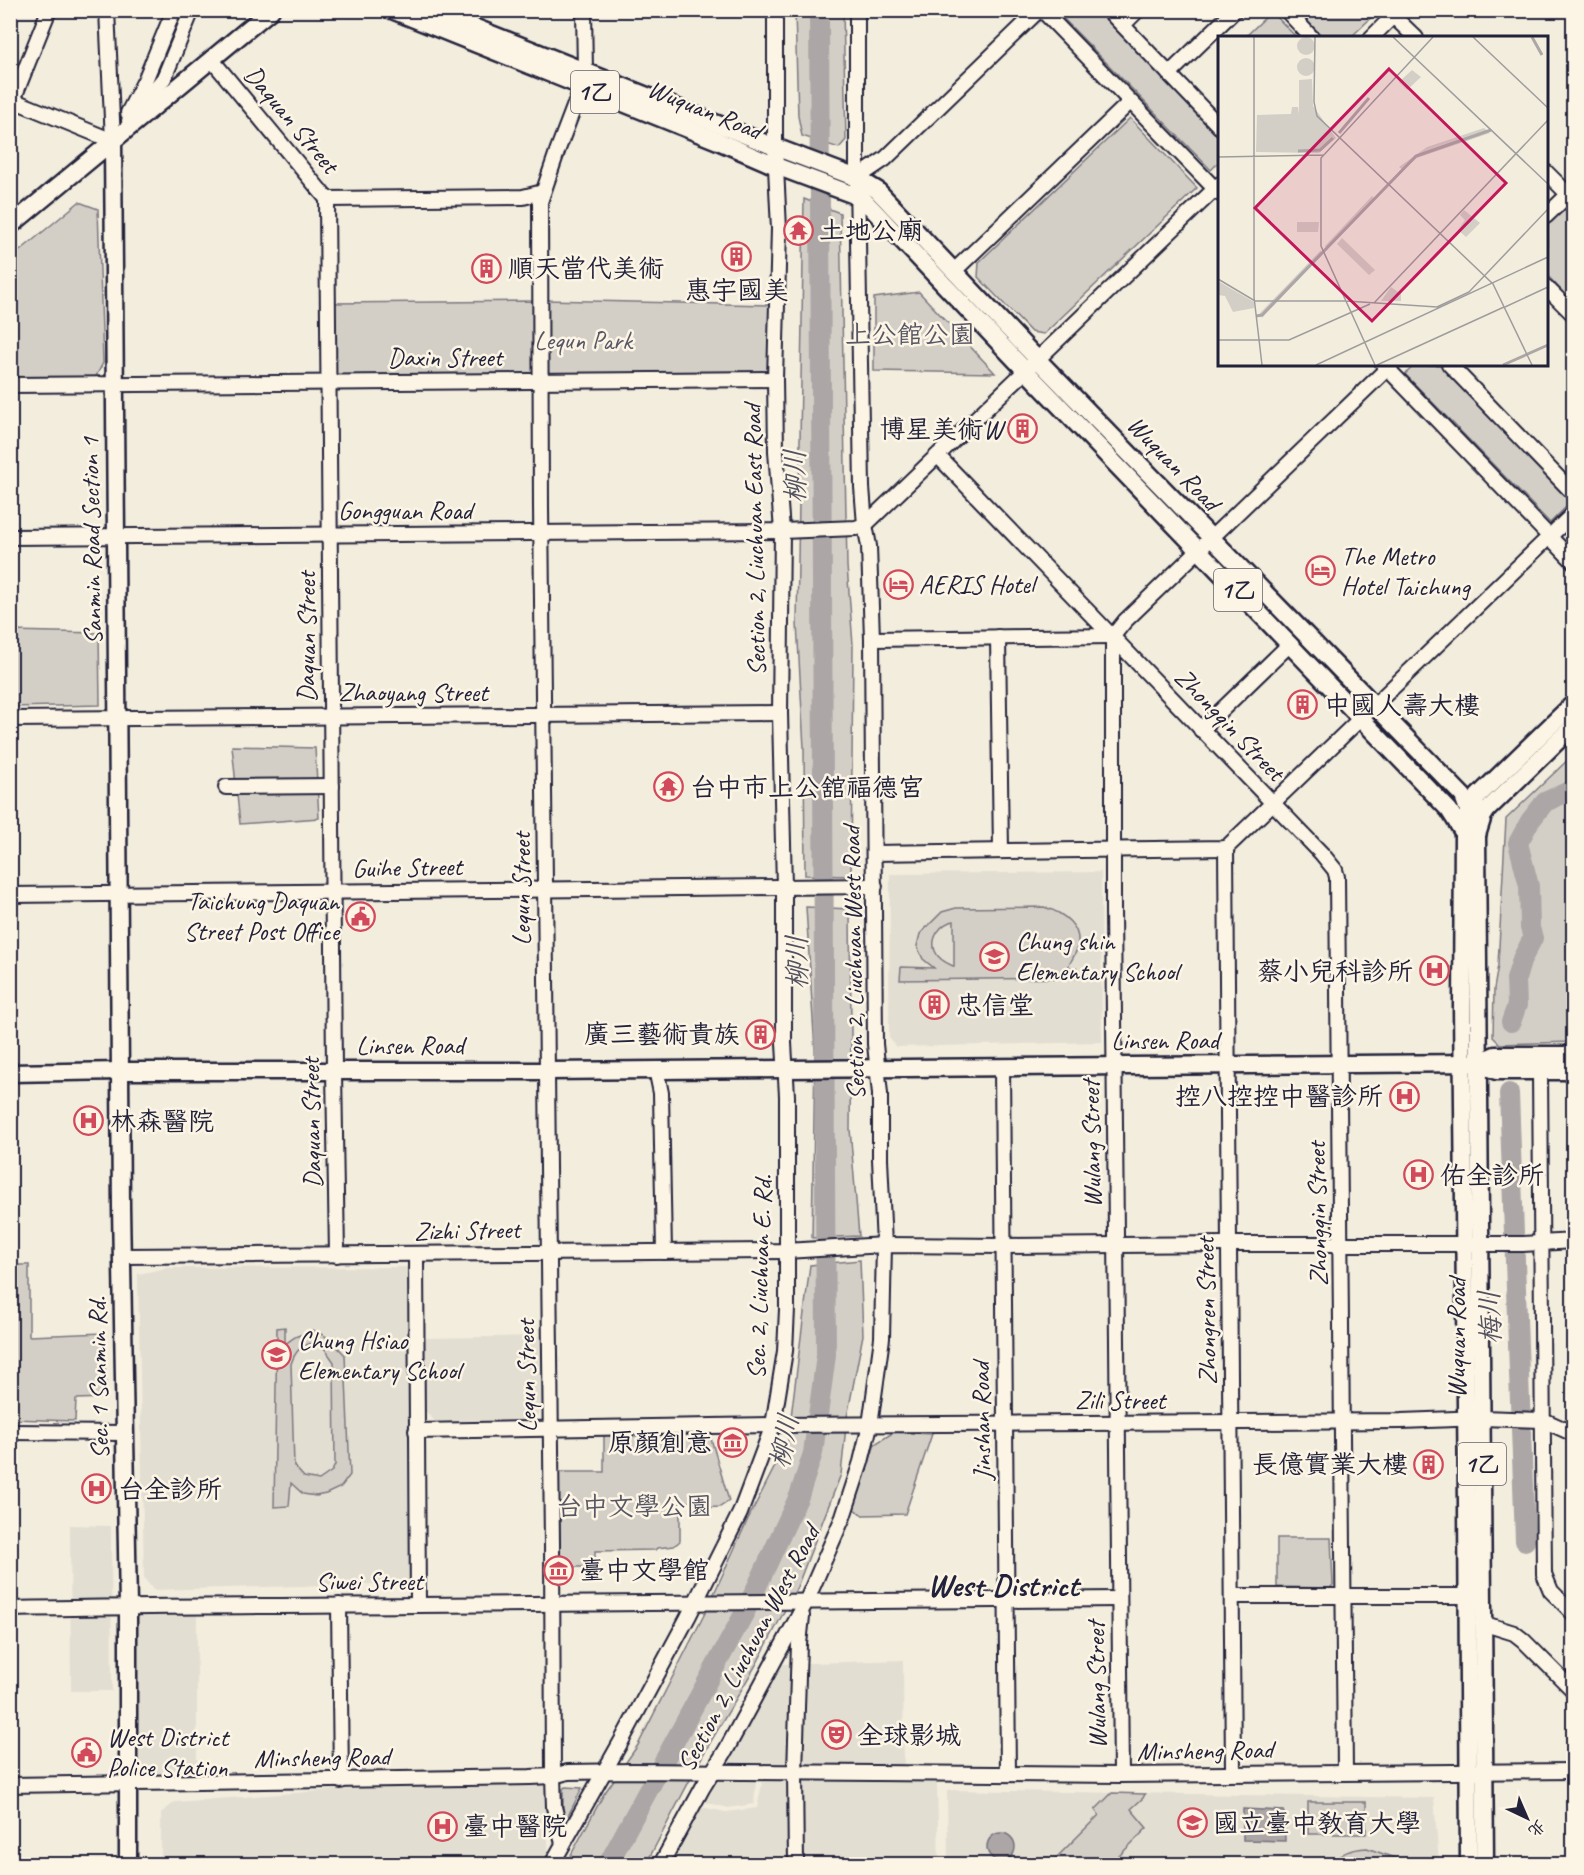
<svg xmlns="http://www.w3.org/2000/svg" width="1584" height="1875" viewBox="0 0 1584 1875" font-family="Caveat,'LXGW WenKai TC',sans-serif">
	<style>
		.built { fill: #e3ded2 }
		.green { fill: #d4cfc6; stroke: #7b7880; stroke-width: 1.5; fill-rule: evenodd }
		.water { fill: #aca7a6; stroke: #75727b; stroke-width: 1.5 }
		.lines { fill: none; stroke-linecap: round; stroke-linejoin: round }
		.river { stroke: #aca7a6; stroke-width: 20 }
		.minor-casing { stroke: #22223b; stroke-width: 18 }
		.major-casing { stroke: #22223b; stroke-width: 21 }
		.minor { stroke: #fcf5e5; stroke-width: 14 }
		.major { stroke: #fcf5e5; stroke-width: 16 }
		.labels { text-anchor: middle; stroke-width: 5; stroke-linejoin: round; paint-order: stroke }
		.shield { fill: #fcf5e5; stroke: #63616e; stroke-width: 1.5 }
		.shield-label { font-size: 24px; font-weight: bold; fill: #22223b }
		.street-label { font-size: 26px; fill: #22223b; stroke: #fcf5e5 }
		.poi-label { font-size: 26px; fill: #22223b; stroke: #fcf5e5; text-anchor: start }
		.park-label { font-size: 26px; fill: #575665; stroke: #fcf5e5 }
		.water-label { font-size: 27px; font-style: italic; fill: #525160; stroke: #fcf5e5 }
		.district-label { font-size: 32px; font-weight: bold; fill: #22223b; stroke: #fcf5e5 }
		.inset-river { fill: none; stroke: #aca7a6; stroke-width: 3 }
		.inset-road { fill: none; stroke: #9f9c9d; stroke-width: 1.5 }
		.view { fill: #c2185b; fill-opacity: 0.15; stroke: #c2185b; stroke-width: 3 }
		.inset-edge { fill: none; stroke: #22223b; stroke-width: 3 }
	</style>
	<rect width="100%" height="100%" fill="#f3edde"/>
	<filter id="ink" filterUnits="userSpaceOnUse"><feTurbulence type="fractalNoise" baseFrequency=".0167" numOctaves="2"/><feDisplacementMap in="SourceGraphic" scale="12" xChannelSelector="R" yChannelSelector="G"/><feConvolveMatrix kernelMatrix="1 2 1 2 8 2 1 2 1" color-interpolation-filters="sRGB"/></filter>
	<g filter="url(#ink)">
		<!-- built -->
		<g class="built">
			<polygon points="1101,872 1102,1042 897,1047 889,1038 890,874"/>
			<polygon points="414,1267 418,1577 408,1583 153,1590 144,1578 138,1274 167,1268"/>
			<polygon points="542,1336 543,1409 533,1420 435,1421 424,1410 423,1338"/>
			<polygon points="70,1525 111,1526 112,1691 71,1691"/>
			<polygon points="137,1615 197,1615 197,1783 138,1778"/>
			<polygon points="903,1660 904,1781 937,1783 939,1864 804,1864 803,1768 757,1769 754,1804 728,1808 705,1802 727,1766 782,1664"/>
			<polygon points="763,1779 788,1781 789,1864 668,1864 701,1807 726,1812 757,1808"/>
			<polygon points="545,1782 549,1861 547,1864 161,1864 161,1813 175,1802 335,1790"/>
			<polygon points="947,1790 1434,1798 1439,1864 948,1864"/>
		</g>
		<!-- green -->
		<g class="green">
			<polygon points="795,11 843,11 846,140 839,148 802,136 798,116"/>
			<polygon points="1056,11 1098,11 1219,136 1219,162 1211,170"/>
			<polygon points="1372,11 1375,14 1351,37 1324,38 1298,11"/>
			<polygon points="1272,12 1296,37 1245,37 1271,12"/>
			<polygon points="1130,118 1197,188 1044,334 1031,332 978,277 979,262"/>
			<polygon points="804,199 840,213 847,566 853,645 851,876 805,875 804,748 797,623"/>
			<polygon points="79,202 98,209 103,363 94,380 11,387 10,259"/>
			<polygon points="1567,202 1573,209 1573,303 1547,275 1547,222"/>
			<polygon points="919,292 995,373 874,371 874,298"/>
			<polygon points="544,300 769,305 769,377 544,378"/>
			<polygon points="537,301 537,377 332,377 331,303"/>
			<polygon points="1415,365 1441,365 1573,500 1550,523 1405,374"/>
			<polygon points="10,631 99,633 100,705 11,707"/>
			<polygon points="232,746 315,748 319,818 240,824"/>
			<polygon points="1573,755 1573,1042 1500,1044 1493,1037 1494,989 1498,965 1506,819"/>
			<polygon points="806,907 850,909 851,1030 850,1129 859,1236 812,1238 815,1051"/>
			<path d="M1044,907C1064,913 1083,927 1077,949C1075,955 1071,961 1068,967L1076,968V978L900,980L901,967L934,968L923,959L917,946L920,934L942,912L956,908ZM954,921V966H953C946,963 938,959 935,951C930,938 941,923 954,921Z"/>
			<polygon points="10,1219 14,1219 15,1265 29,1265 29,1336 104,1333 106,1398 76,1399 75,1421 11,1419"/>
			<polygon points="860,1260 863,1335 847,1417 841,1474 797,1587 756,1665 704,1753 646,1864 566,1864 604,1794 638,1745 706,1611 748,1519 788,1441 810,1265"/>
			<path d="M285,1327V1344L295,1337L313,1330L329,1338L345,1355L350,1475L341,1487L326,1494L316,1496L303,1494L291,1483L289,1506L274,1507L277,1328ZM312,1343L322,1345L334,1362L335,1465L332,1471L319,1480L304,1477L294,1466L291,1364C295,1352 299,1347 312,1343Z"/>
			<polygon points="894,1432 932,1434 905,1514 863,1515 854,1509 875,1444"/>
			<polygon points="604,1434 710,1435 729,1501 720,1507 699,1508 694,1502 680,1502 680,1541 674,1546 657,1548 655,1550 595,1551 595,1567 560,1567 559,1472 604,1472"/>
			<polygon points="1277,1538 1331,1538 1333,1585 1330,1588 1277,1587"/>
			<polygon points="565,1787 582,1788 565,1822 563,1821 563,1789"/>
			<polygon points="1112,1793 1145,1794 1143,1798 1131,1809 1147,1828 1111,1864 1050,1864 1099,1815 1095,1810"/>
			<rect x="1308" y="1802" width="58" height="32"/>
			<path d="M1367,1848L1397,1859L1402,1864H1331C1341,1852 1352,1849 1367,1848Z"/>
		</g>
		<!-- water -->
		<g class="water">
			<polygon points="1243,1809 1284,1811 1285,1841 1243,1840"/>
			<circle cx="1001" cy="1847" r="14"/>
		</g>
		<g class="lines">
			<!-- river -->
			<g class="river">
				<polyline points="1511,1022 1517,1005 1516,979 1522,959 1533,938 1530,928 1529,886 1518,843 1530,821 1545,802 1574,789"/>
				<polyline points="1509,1093 1525,1541"/>
				<polyline points="608,1864 745,1612 799,1496 813,1453 826,1355 819,10"/>
			</g>
			<defs>
				<g id="minor">
					<polyline points="107,10 113,141"/>
					<polyline points="1042,10 1220,194"/>
					<polyline points="1108,10 1220,127"/>
					<polyline points="1286,10 1312,38"/>
					<polyline points="1387,10 1416,38"/>
					<polyline points="1123,25 1138,10"/>
					<polyline points="1371,38 1399,10"/>
					<polyline points="212,60 327,199 334,1071 337,1255"/>
					<polyline points="1169,74 1235,10"/>
					<polyline points="10,99 113,141"/>
					<polyline points="13,100 49,10"/>
					<polyline points="128,113 146,78 174,10"/>
					<polyline points="129,121 164,78 192,10"/>
					<polyline points="1546,172 1574,200"/>
					<polyline points="857,178 885,159 1039,10"/>
					<polyline points="327,199 523,197 543,192"/>
					<polyline points="1546,216 1573,190"/>
					<polyline points="954,271 1130,102"/>
					<polyline points="1546,287 1574,315"/>
					<polyline points="1383,364 1574,562"/>
					<polyline points="1449,364 1574,494"/>
					<polyline points="10,385 775,379"/>
					<polyline points="938,456 1322,854 1335,870 1337,877 1345,1772"/>
					<polyline points="10,537 782,531 856,528 865,525 1220,184"/>
					<polyline points="998,637 1001,851"/>
					<polyline points="872,639 1113,636"/>
					<polyline points="10,719 780,713"/>
					<polyline points="1201,730 1290,644"/>
					<polyline points="226,787 332,786"/>
					<polyline points="1226,848 1233,1773"/>
					<polyline points="874,853 1226,848 1574,513"/>
					<polyline points="10,895 875,886"/>
					<polyline points="1002,1067 1008,1774"/>
					<polyline points="656,1069 661,1093 664,1252"/>
					<polyline points="1540,1071 1544,1574 1551,1591 1574,1614"/>
					<polyline points="416,1255 418,1605"/>
					<polyline points="122,1256 786,1251 884,1245 1004,1246 1229,1244 1523,1244 1574,1241"/>
					<polyline points="416,1431 773,1425 1401,1421 1482,1418 1543,1420 1574,1434"/>
					<polyline points="10,1432 124,1433"/>
					<polyline points="1233,1596 1477,1596"/>
					<polyline points="339,1605 341,1781"/>
					<path d="M10,1609C146,1606 282,1606 417,1605C651,1603 885,1601 1119,1599"/>
					<polyline points="1482,1623 1514,1633 1523,1640 1574,1691"/>
					<polyline points="1121,1775 1113,909 1113,636 1125,621 1392,364"/>
					<polyline points="10,1785 530,1777 553,1776 568,1772 633,1771 1121,1775 1574,1771"/>
					<polyline points="563,1843 554,1807 553,1776 552,1543 541,507 540,202 558,149 582,86 585,71 584,10"/>
					<polyline points="552,1864 622,1740 688,1617 740,1513 773,1425 785,1351 787,1309 787,1096 784,1043 784,887 780,713 782,531 776,451 775,379 779,229 775,147 775,10"/>
					<polyline points="661,1864 703,1787 726,1750 806,1602 843,1517 861,1462 870,1425 882,1338 884,1245 880,1159 880,1094 875,1044 872,639 869,546 865,525 862,487 857,178 857,10"/>
					<polyline points="796,1864 795,1772 799,1644 802,1616"/>
				</g>
				<g id="major">
					<polyline points="392,10 718,141 776,166 862,198 1025,370 1449,810 1463,832"/>
					<polyline points="431,10 775,147 857,178 877,190 1037,359 1463,796 1477,835 1485,1864"/>
					<polyline points="113,141 121,1207 128,1607 128,1864"/>
					<polyline points="10,226 271,10"/>
					<polyline points="1477,835 1483,816 1487,810 1574,725"/>
					<polyline points="1478,1063 1495,1055 1574,1055"/>
					<polyline points="10,1073 121,1071 547,1071 1478,1063 1496,1071 1574,1071"/>
					<polyline points="1469,1864 1467,1503 1462,1006 1463,832 1468,813 1478,796 1574,703"/>
				</g>
			</defs>
			<!-- minor casing -->
			<use href="#minor" class="minor-casing"/>
			<!-- major casing -->
			<use href="#major" class="major-casing"/>
			<!-- minor -->
			<use href="#minor" class="minor"/>
			<!-- major -->
			<use href="#major" class="major"/>
		</g>
	</g>
	<!-- icons -->
	<defs>
		<symbol id="temple-ring" viewBox="-11 -11 22 22"><circle r="9.5" fill="#fcf5e5" stroke="#d1495b" stroke-width="1.5"/><path d="M0-6L5-2H3V0L6.5 2.5H4V6H1.5V3h-3V6H-4V2.5H-6.5L-3 0V-2H-5Z" fill="#d1495b"/></symbol>
		<symbol id="building-ring" viewBox="-11 -11 22 22"><circle r="9.5" fill="#fcf5e5" stroke="#d1495b" stroke-width="1.5"/><path d="M-4-6H4V6H1V3H-1V6H-4ZM-2.5-4.3h1.7v1.8h-1.7ZM.8-4.3h1.7v1.8H.8ZM-2.5-1h1.7V.8h-1.7ZM.8-1h1.7V.8H.8Z" fill="#d1495b"/></symbol>
		<symbol id="hotel-ring" viewBox="-11 -11 22 22"><circle r="9.5" fill="#fcf5e5" stroke="#d1495b" stroke-width="1.5"/><path d="M-6-4.5h1.5V1H6V5H4.5V3h-9V5H-6ZM-4 0a1.8 1.8 0 1 1 3.6 0ZM.5 0V-2.5h3Q6-2.5 6 0Z" fill="#d1495b"/></symbol>
		<symbol id="civic-ring" viewBox="-11 -11 22 22"><circle r="9.5" fill="#fcf5e5" stroke="#d1495b" stroke-width="1.5"/><path d="M-.6-6.5H3V-4.5H.6V-3L4-1V1h2V6H-6V1h2V-1L-.6-3ZM-1.2 2.5V6h2.4V2.5Z" fill="#d1495b"/></symbol>
		<symbol id="school-ring" viewBox="-11 -11 22 22"><circle r="9.5" fill="#fcf5e5" stroke="#d1495b" stroke-width="1.5"/><path d="M0-5L7-2L0 1L-7-2ZM-4 1L0 2.5L4 1V4Q0 6-4 4Z" fill="#d1495b"/></symbol>
		<symbol id="hospital-ring" viewBox="-11 -11 22 22"><circle r="9.5" fill="#fcf5e5" stroke="#d1495b" stroke-width="1.5"/><path d="M-5-5h3v3.5h4V-5h3V5h-3V1.5h-4V5h-3Z" fill="#d1495b"/></symbol>
		<symbol id="museum-ring" viewBox="-11 -11 22 22"><circle r="9.5" fill="#fcf5e5" stroke="#d1495b" stroke-width="1.5"/><path d="M0-6L6-3V-2H-6V-3ZM-5-1h2V3h-2ZM-1-1h2V3h-2ZM3-1h2V3H3ZM-6 4H6V6H-6Z" fill="#d1495b"/></symbol>
		<symbol id="theatre-ring" viewBox="-11 -11 22 22"><circle r="9.5" fill="#fcf5e5" stroke="#d1495b" stroke-width="1.5"/><path d="M-5-5.5Q0-4 5-5.5V0Q5 5 0 6Q-5 5-5 0ZM-3.3-2.5H-1v1.5H-3.3ZM1-2.5H3.3v1.5H1ZM-2.8 1Q0 5.5 2.8 1Z" fill="#d1495b"/></symbol>
	</defs>
	<g fill-rule="evenodd">
		<use href="#temple-ring" x="782" y="214" width="33" height="33"/>
		<use href="#building-ring" x="720" y="240" width="33" height="33"/>
		<use href="#building-ring" x="470" y="252" width="33" height="33"/>
		<use href="#building-ring" x="1006" y="412" width="33" height="33"/>
		<use href="#hotel-ring" x="1304" y="554" width="33" height="33"/>
		<use href="#hotel-ring" x="882" y="568" width="33" height="33"/>
		<use href="#building-ring" x="1286" y="688" width="33" height="33"/>
		<use href="#temple-ring" x="652" y="770" width="33" height="33"/>
		<use href="#civic-ring" x="344" y="900" width="33" height="33"/>
		<use href="#school-ring" x="978" y="940" width="33" height="33"/>
		<use href="#hospital-ring" x="1418" y="954" width="33" height="33"/>
		<use href="#building-ring" x="918" y="988" width="33" height="33"/>
		<use href="#building-ring" x="744" y="1018" width="33" height="33"/>
		<use href="#hospital-ring" x="1388" y="1080" width="33" height="33"/>
		<use href="#hospital-ring" x="72" y="1104" width="33" height="33"/>
		<use href="#hospital-ring" x="1402" y="1158" width="33" height="33"/>
		<use href="#school-ring" x="260" y="1338" width="33" height="33"/>
		<use href="#museum-ring" x="716" y="1426" width="33" height="33"/>
		<use href="#building-ring" x="1412" y="1448" width="33" height="33"/>
		<use href="#hospital-ring" x="80" y="1472" width="33" height="33"/>
		<use href="#museum-ring" x="542" y="1554" width="33" height="33"/>
		<use href="#theatre-ring" x="820" y="1718" width="33" height="33"/>
		<use href="#civic-ring" x="70" y="1736" width="33" height="33"/>
		<use href="#school-ring" x="1176" y="1806" width="33" height="33"/>
		<use href="#hospital-ring" x="426" y="1810" width="33" height="33"/>
	</g>
	<g class="labels">
		<!-- shield labels -->
		<g class="shield">
			<rect x="571" y="71" width="48" height="42" rx="4.5"/>
			<rect x="1214" y="569" width="48" height="42" rx="4.5"/>
			<rect x="1458" y="1443" width="48" height="42" rx="4.5"/>
		</g>
		<g class="shield-label">
			<text x="595" y="100">1乙</text>
			<text x="1238" y="598">1乙</text>
			<text x="1482" y="1472">1乙</text>
		</g>
		<!-- street labels -->
		<g class="street-label">
			<text transform="translate(705 109) rotate(22)" y="9">Wuquan Road</text>
			<text transform="translate(292 119) rotate(50)" y="9">Daquan Street</text>
			<text x="445" y="366">Daxin Street</text>
			<text transform="translate(1174 463) rotate(46)" y="9">Wuquan Road</text>
			<text x="405" y="519">Gongguan Road</text>
			<text transform="translate(754 540) rotate(-91)" y="9">Section 2, Liuchuan East Road</text>
			<text transform="translate(91 541) rotate(-91)" y="9">Sanmin Road Section 1</text>
			<text transform="translate(306 637) rotate(-90)" y="9">Daquan Street</text>
			<text x="413" y="701">Zhaoyang Street</text>
			<text transform="translate(1230 724) rotate(46)" y="9">Zhongqin Street</text>
			<text transform="translate(407 867) rotate(-1)" y="9">Guihe Street</text>
			<text transform="translate(521 889) rotate(-90)" y="9">Lequn Street</text>
			<text transform="translate(853 963) rotate(-91)" y="9">Section 2, Liuchuan West Road</text>
			<text x="1165" y="1049">Linsen Road</text>
			<text x="410" y="1054">Linsen Road</text>
			<text transform="translate(311 1123) rotate(-91)" y="9">Daquan Street</text>
			<text transform="translate(1091 1144) rotate(-91)" y="9">Wulang Street</text>
			<text transform="translate(1317 1214) rotate(-91)" y="9">Zhongqin Street</text>
			<text transform="translate(467 1230) rotate(-1)" y="9">Zizhi Street</text>
			<text transform="translate(759 1277) rotate(-88)" y="9">Sec. 2, Liuchuan E. Rd.</text>
			<text transform="translate(1206 1311) rotate(-91)" y="9">Zhongren Street</text>
			<text transform="translate(1456 1338) rotate(-90)" y="9">Wuquan Road</text>
			<text transform="translate(526 1376) rotate(-91)" y="9">Lequn Street</text>
			<text transform="translate(98 1378) rotate(-91)" y="9">Sec. 1 Sanmin Rd.</text>
			<text x="1120" y="1409">Zili Street</text>
			<text transform="translate(981 1421) rotate(-91)" y="9">Jinshan Road</text>
			<text x="369" y="1590">Siwei Street</text>
			<text transform="translate(748 1648) rotate(-62)" y="9">Section 2, Liuchuan West Road</text>
			<text transform="translate(1096 1685) rotate(-91)" y="9">Wulang Street</text>
			<text transform="translate(1205 1750) rotate(-1)" y="9">Minsheng Road</text>
			<text transform="translate(322 1757) rotate(-1)" y="9">Minsheng Road</text>
		</g>
		<!-- poi labels -->
		<g class="poi-label">
			<text x="819" y="239">土地公廟</text>
			<text x="508" y="277">順天當代美術</text>
			<text x="737" y="299" text-anchor="middle">惠宇國美</text>
			<text x="1002" y="438" text-anchor="end">博星美術W</text>
			<text x="1341" y="565">The Metro<tspan x="1341" dy="30">Hotel Taichung</tspan></text>
			<text x="919" y="593">AERIS Hotel</text>
			<text x="1324" y="714">中國人壽大樓</text>
			<text x="690" y="796">台中市上公舘福德宮</text>
			<text x="339" y="910" text-anchor="end">Taichung Daquan<tspan x="339" dy="30">Street Post Office</tspan></text>
			<text x="1016" y="950">Chung shin<tspan x="1016" dy="30">Elementary School</tspan></text>
			<text x="1413" y="980" text-anchor="end">蔡小兒科診所</text>
			<text x="956" y="1014">忠信堂</text>
			<text x="740" y="1043" text-anchor="end">廣三藝術貴族</text>
			<text x="1383" y="1105" text-anchor="end">控八控控中醫診所</text>
			<text x="110" y="1130">林森醫院</text>
			<text x="1440" y="1184">佑全診所</text>
			<text x="298" y="1349">Chung Hsiao<tspan x="298" dy="30">Elementary School</tspan></text>
			<text x="712" y="1451" text-anchor="end">原顏創意</text>
			<text x="1408" y="1473" text-anchor="end">長億實業大樓</text>
			<text x="118" y="1498">台全診所</text>
			<text x="579" y="1579">臺中文學館</text>
			<text x="857" y="1744">全球影城</text>
			<text x="107" y="1746">West District<tspan x="107" dy="30">Police Station</tspan></text>
			<text x="1213" y="1832">國立臺中教育大學</text>
			<text x="463" y="1835">臺中醫院</text>
		</g>
		<!-- park labels -->
		<g class="park-label">
			<text x="910" y="343">上公館公園</text>
			<text x="583" y="349">Lequn Park</text>
			<text x="634" y="1515">台中文學公園</text>
		</g>
		<!-- water labels -->
		<g class="water-label">
			<text transform="translate(795 476) rotate(-90)" y="9">柳川</text>
			<text transform="translate(797 962) rotate(-90)" y="9">柳川</text>
			<text transform="translate(1490 1317) rotate(-92)" y="9">梅川</text>
			<text transform="translate(784 1441) rotate(-78)" y="9">柳川</text>
		</g>
		<!-- district labels -->
		<g class="district-label">
			<text x="1003" y="1596">West District</text>
		</g>
	</g>
	<!-- overview -->
	<g transform="translate(1218 36)">
		<rect width="330" height="330" fill="#f3edde"/>
		<path d="M79 10a9 9 0 1 1 18 0a9 9 0 1 1-18 0ZM79 31a9 9 0 1 1 18 0a9 9 0 1 1-18 0ZM194,34L203,41L189,54L181,46ZM94,43L95,70L118,102L101,117L38,116L39,79L73,78L74,71H80L81,78V44ZM266,92L272,97L199,122L185,134L181,131L209,111ZM154,160L157,163L109,213L107,210ZM246,174L262,187L248,201L240,194L247,184L242,179ZM79,186H101L100,196H79ZM124,202L157,234L151,239L119,208ZM103,214V220L44,282L42,277ZM0,245L36,266V272L15,276L7,260L0,259ZM173,251L183,258V265H163Z" fill="#d4cfc6"/>
		<path class="inset-river" d="M314,1L324,19M121,97L151,62M80,115L102,114L115,102M38,280L44,279L198,120L273,94M285,329L330,309"/>
		<path class="inset-road" d="M36,1V261L44,329M97,1L96,66L99,80L275,248L314,329M175,1L330,148M255,1L330,72M0,121L106,119M0,243L37,265H128L219,271L251,256L330,173M156,267L330,84M287,271L330,251M0,304H71L152,268M98,329L330,221M157,329L103,210V122L215,1M159,329L286,271"/>
		<path class="view" d="M171,33L288,147L154,285L37,172Z"/>
		<rect width="330" height="330" class="inset-edge"/>
	</g>
	<!-- margin -->
	<rect width="1584" height="1875" fill="none" stroke="#fcf5e5" stroke-width="36"/>
	<rect x="18" y="18" width="1548" height="1839" fill="none" stroke="#22223b" stroke-width="2" filter="url(#ink)"/>
	<!-- north arrow -->
	<g transform="translate(1527 1818) rotate(136)" stroke="#fcf5e5" stroke-width="4.5" paint-order="stroke">
	<path d="M0-4.5L10 22L0 15L-10 22Z" fill="#22223b"/>
	<text y="-9" font-size="16" font-weight="bold" text-anchor="middle" fill="#22223b">北</text>
	</g>
</svg>
